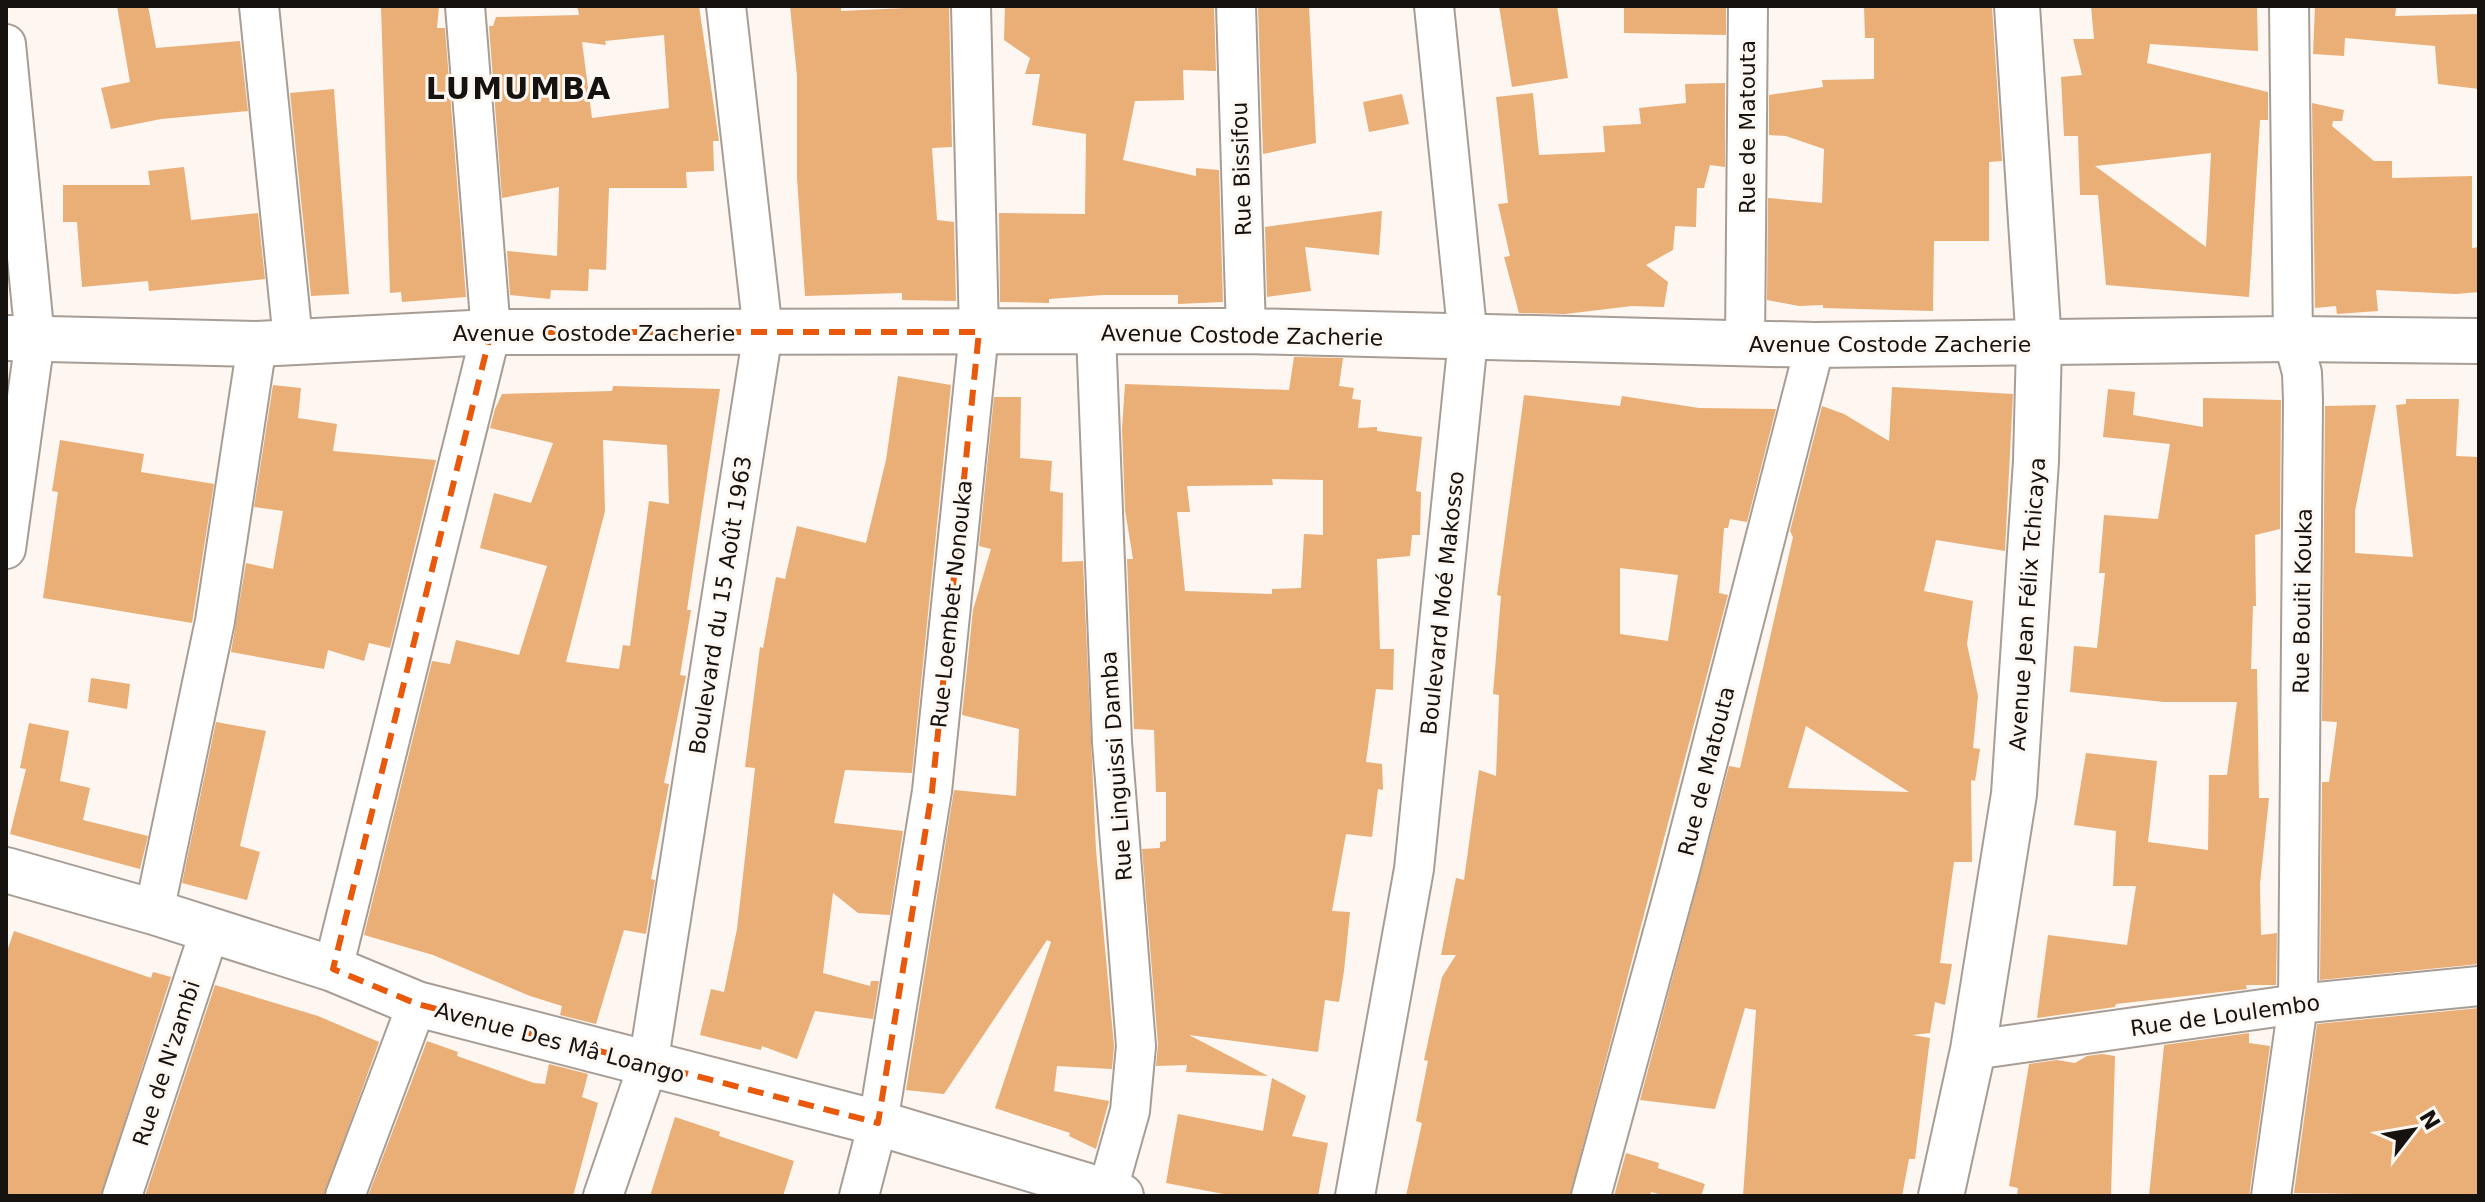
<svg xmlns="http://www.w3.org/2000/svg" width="2485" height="1202" viewBox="0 0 2485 1202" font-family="'DejaVu Sans',sans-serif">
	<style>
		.building { fill: #eaae77; fill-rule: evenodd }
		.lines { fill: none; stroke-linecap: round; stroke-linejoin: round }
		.minor-casing { stroke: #a79d94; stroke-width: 42 }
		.tertiary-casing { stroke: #a79d94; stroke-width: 48 }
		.secondary-casing { stroke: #a79d94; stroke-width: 48 }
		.minor { stroke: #fff; stroke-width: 38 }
		.tertiary { stroke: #fff; stroke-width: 44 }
		.secondary { stroke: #fff; stroke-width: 44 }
		.marked { fill: none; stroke: #e8590c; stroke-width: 6; stroke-dasharray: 16 10; stroke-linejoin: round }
		.labels { text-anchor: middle; stroke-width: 6; stroke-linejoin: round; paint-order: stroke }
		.street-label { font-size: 22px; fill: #16120f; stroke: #fdf6f1 }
		.district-label { font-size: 30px; font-weight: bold; letter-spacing: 2px; fill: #16120f; stroke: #fdf6f1 }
	</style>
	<rect width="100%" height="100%" fill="#fdf6f1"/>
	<!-- building -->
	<g class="building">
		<polygon points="117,6 148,6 156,48 240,41 248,111 161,119 111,129 101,88 130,82"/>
		<polygon points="381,6 439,6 437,28 445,28 466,297 402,302 401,292 390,293"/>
		<path d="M577,6H699L719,141H713L714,171L686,172L687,188H609L606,270L589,269L588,291L551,290L550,299L510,295L507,251L557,256L559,187L502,198L489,26H493L496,17L579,15ZM664,35L669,108L592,118L582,42L606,45L605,41Z"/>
		<polygon points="790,6 841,6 841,11 949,6 952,147 932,148 937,220 954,222 956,301 902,300 902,293 805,296 797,178 797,76"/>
		<polygon points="1005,6 1214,6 1216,71 1183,70 1184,100 1135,101 1123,160 1196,176 1196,168 1219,170 1223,302 1178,304 1178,295 1103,295 1049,299 1049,303 1000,302 999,213 1085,214 1086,134 1032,125 1040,74 1025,74 1030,58 1004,40"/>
		<polygon points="1258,6 1309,6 1316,143 1263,154"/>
		<polygon points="1499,6 1557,6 1568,78 1512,87"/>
		<polygon points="1624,6 1726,6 1726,35 1624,33"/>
		<polygon points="1864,6 1992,6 2002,161 1989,162 1989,241 1934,241 1933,311 1823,308 1823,305 1799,306 1767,300 1768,198 1822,203 1824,149 1786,136 1769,135 1769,95 1823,87 1822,80 1874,79 1874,38 1865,38"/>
		<path d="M2091,6H2257L2258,51L2150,44L2147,63L2268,92V120H2260L2249,297L2106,285L2098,195H2080L2078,136H2064L2061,77L2082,75L2073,39H2094ZM2211,153L2206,247L2095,166Z"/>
		<polygon points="2315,6 2396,8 2395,16 2479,14 2479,89 2438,84 2435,46 2345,38 2344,56 2313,54"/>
		<polygon points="1725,83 1725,167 1710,165 1704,188 1697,188 1696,227 1675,226 1673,250 1646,265 1668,282 1664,307 1632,306 1565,314 1519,313 1504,257 1510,256 1498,204 1508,203 1496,97 1533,93 1539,155 1605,152 1603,126 1641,124 1639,108 1686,103 1685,84"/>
		<polygon points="334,89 349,294 311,296 290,93"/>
		<polygon points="1402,94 1409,124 1369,132 1363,102"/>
		<polygon points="2312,103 2344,110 2342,121 2333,121 2332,126 2374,161 2392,161 2392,178 2472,176 2472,248 2479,247 2479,292 2456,294 2376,290 2378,311 2337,314 2336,306 2315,308"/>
		<polygon points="184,167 191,220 258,213 265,279 149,291 148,281 82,287 77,222 63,222 63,185 150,185 148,171"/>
		<polygon points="1382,211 1379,255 1305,247 1311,291 1267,297 1265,227"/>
		<path d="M1294,357L1343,358L1339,386L1354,388L1352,399L1361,400L1358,428L1377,427V431L1422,437L1416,491L1421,492L1420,535H1412L1410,556L1377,559L1380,649H1394L1393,690L1376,689L1366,762L1382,764L1383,790L1378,789L1372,837L1346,834L1332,911L1350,912L1344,971L1339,1002L1325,1000L1318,1052L1189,1035L1268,1076L1186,1072L1187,1065L1156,1066L1158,1044L1142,849L1160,848V842L1166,841V792H1156L1154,730L1134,729L1127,559H1133L1125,510L1122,429L1125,384L1289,390ZM1272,479L1323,480V535L1304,534L1301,588L1272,589V594L1185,591L1177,512H1190L1187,486L1273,485Z"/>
		<polygon points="898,376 951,385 912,773 845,770 834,823 903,831 890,915 858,913 833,893 823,973 870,986 871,981 879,981 873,1019 815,1011 797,1059 762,1046 761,1050 700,1035 711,989 724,992 737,929 755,768 745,767 760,647 763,648 776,577 785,579 797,526 866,543 886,460"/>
		<polygon points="273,385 301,388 298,418 337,424 333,451 436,460 390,648 369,643 364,661 328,650 324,669 231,652 246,563 273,569 283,511 254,507"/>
		<path d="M613,386L720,389L687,610H691L680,675L686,676L664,783L669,784L651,879L655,880L646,934L624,930L596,1024L560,1015L562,1006L530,996L433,955L364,935L432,661L450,664L456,640L519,655L547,566L480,548L494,493L531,503L553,443L490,428L495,409L502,394L612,391ZM603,440L667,445L669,504L649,501L630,646L623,645L619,669L566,662L605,511Z"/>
		<path d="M1892,387L2013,394L2005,551L1936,540L1924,591L1973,601L1967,644L1978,696L1973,748L1980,749L1975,781L1971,780L1972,862H1954L1940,963L1952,964L1945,1005L1935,1002L1930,1033L1912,1035L1930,1038L1915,1159H1909L1902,1196H1743L1756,1010L1745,1008L1715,1109L1640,1100L1729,766L1740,768L1793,537L1790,531L1822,406L1844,414L1889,441ZM1806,726L1909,792L1788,788Z"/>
		<polygon points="2108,389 2135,392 2133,415 2203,427 2203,398 2281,400 2280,529 2255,535 2256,606 2253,606 2251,669 2257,669 2259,798 2269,798 2260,884 2261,935 2277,933 2276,985 2246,985 2247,989 2116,1004 2115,1007 2037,1018 2048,935 2127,945 2136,886 2113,886 2116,831 2074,825 2086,753 2157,761 2148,842 2208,850 2209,775 2227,775 2237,702 2164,702 2070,692 2074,646 2097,648 2105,573 2099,573 2104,515 2158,519 2170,444 2103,437"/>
		<path d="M1524,395L1620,406L1622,396L1699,408L1776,409L1747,522L1730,519L1728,528H1724L1719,593L1728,595L1570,1196H1406L1422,1123L1416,1121L1428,1061L1424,1060L1442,977L1456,955H1441L1456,878L1464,880L1479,770L1496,776L1499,695L1493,694L1501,596L1497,595ZM1620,568L1678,575L1668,641L1620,634Z"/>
		<polygon points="994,397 1021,397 1020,458 1052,461 1050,491 1063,493 1062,562 1083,561 1096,850 1114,1046 1112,1069 1057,1066 1054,1091 1109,1101 1096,1149 1069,1136 1070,1133 995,1108 1051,942 1047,940 944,1094 906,1090 954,790 1016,796 1019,729 962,715 973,610 991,549 979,546"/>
		<polygon points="2406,399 2459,399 2456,456 2479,457 2479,964 2320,980 2322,782 2329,782 2337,722 2322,721 2325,406 2376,405 2355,511 2355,553 2413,557 2396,405 2406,404"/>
		<polygon points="60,440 144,454 141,472 214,484 192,623 43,598 58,492 52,491"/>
		<polygon points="91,678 130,684 127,709 88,702"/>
		<polygon points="216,722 266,731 240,846 260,852 247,900 182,883"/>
		<polygon points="29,723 69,731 60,781 90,788 83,820 148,836 140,869 10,834 26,769 20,768"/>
		<polygon points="14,931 151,978 153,972 171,977 101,1196 6,1196 6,954"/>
		<polygon points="215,985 318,1016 379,1042 324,1196 145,1196"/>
		<polygon points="2479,1008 2479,1196 2294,1193 2317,1024"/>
		<polygon points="2249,1033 2249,1043 2270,1046 2249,1196 2149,1196 2164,1045"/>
		<polygon points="427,1041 458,1052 457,1056 534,1083 545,1084 549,1064 588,1074 582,1097 598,1103 573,1196 368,1196"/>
		<polygon points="2102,1054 2115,1056 2111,1196 2017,1196 2018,1188 2009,1186 2029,1064 2057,1060 2075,1063 2087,1056"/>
		<polygon points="1272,1078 1306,1096 1292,1136 1328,1143 1318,1196 1234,1196 1166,1183 1178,1114 1263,1131"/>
		<polygon points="675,1117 720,1132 719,1136 794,1161 783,1196 650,1196"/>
		<polygon points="1626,1153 1659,1163 1658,1168 1705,1184 1701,1196 1666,1196 1651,1192 1650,1196 1614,1196"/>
	</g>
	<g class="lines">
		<defs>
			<g id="minor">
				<polyline points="259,6 293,340"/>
				<polyline points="1236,6 1246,331"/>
				<polyline points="6,44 35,339 6,549"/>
				<polyline points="1096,333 1112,742 1136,1046 1130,1111 1106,1196"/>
				<polyline points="1745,344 1748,6"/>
				<polyline points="154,912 215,621 257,344"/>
				<polyline points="333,969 491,332 465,6"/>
				<polyline points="1973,1050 2298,1004 2479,986"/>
				<polyline points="122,1196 210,930"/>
				<polyline points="345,1196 417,1004"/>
				<polyline points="603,1196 648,1065 763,332 726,6"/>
				<polyline points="859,1196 878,1123 932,791 979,332 971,6"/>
				<polyline points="1355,1196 1414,869 1468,339 1434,6"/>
				<polyline points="1591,1196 1680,870 1815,345"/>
				<polyline points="2271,1196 2298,1004 2303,400 2302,373 2293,339 2289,6"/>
			</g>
			<g id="tertiary">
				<polyline points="6,338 257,344 491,332 1246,331 1815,345 2293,339 2479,341"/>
				<polyline points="1941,1196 1973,1050 2014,794 2036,461 2039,344 2017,6"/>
			</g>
			<polyline id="secondary" points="6,870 154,912 333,969 417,1004 878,1123 1121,1196"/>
		</defs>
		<!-- minor casing -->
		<use href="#minor" class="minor-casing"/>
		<!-- tertiary casing -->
		<use href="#tertiary" class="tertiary-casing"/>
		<!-- secondary casing -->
		<use href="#secondary" class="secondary-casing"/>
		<!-- minor -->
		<use href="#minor" class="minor"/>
		<!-- tertiary -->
		<use href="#tertiary" class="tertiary"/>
		<!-- secondary -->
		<use href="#secondary" class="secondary"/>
	</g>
	<!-- marked area -->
	<path class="marked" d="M491,332H979L932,791L878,1123L417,1004L333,969Z"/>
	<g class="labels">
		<!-- street labels -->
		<g class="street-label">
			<text transform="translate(1747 127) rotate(-90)" y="8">Rue de Matouta</text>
			<text transform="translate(1241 169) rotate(-92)" y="8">Rue Bissifou</text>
			<text x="594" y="341">Avenue Costode Zacherie</text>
			<text transform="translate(1242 335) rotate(1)" y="8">Avenue Costode Zacherie</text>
			<text x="1890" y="352">Avenue Costode Zacherie</text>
			<text transform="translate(2302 601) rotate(-89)" y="8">Rue Bouiti Kouka</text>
			<text transform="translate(1442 603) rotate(-84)" y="8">Boulevard Moé Makosso</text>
			<text transform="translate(951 604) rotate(-84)" y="8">Rue Loembet Nonouka</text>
			<text transform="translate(2027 604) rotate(-86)" y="8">Avenue Jean Félix Tchicaya</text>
			<text transform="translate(720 605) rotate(-81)" y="8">Boulevard du 15 Août 1963</text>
			<text transform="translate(1116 766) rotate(-94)" y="8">Rue Linguissi Damba</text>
			<text transform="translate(1706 771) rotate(-76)" y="8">Rue de Matouta</text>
			<text transform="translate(2225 1015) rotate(-8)" y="8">Rue de Loulembo</text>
			<text transform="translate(560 1042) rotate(15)" y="8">Avenue Des Mâ Loango</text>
			<text transform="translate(166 1063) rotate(-72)" y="8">Rue de N'zambi</text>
		</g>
		<!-- district labels -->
		<g class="district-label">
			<text x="519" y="99">LUMUMBA</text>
		</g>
	</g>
	<!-- border -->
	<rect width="2485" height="1202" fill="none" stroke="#16120f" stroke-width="16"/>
	<!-- north arrow -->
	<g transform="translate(2413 1130) rotate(59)" stroke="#fdf6f1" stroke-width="6" paint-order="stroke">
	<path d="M0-6L14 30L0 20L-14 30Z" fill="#16120f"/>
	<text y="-12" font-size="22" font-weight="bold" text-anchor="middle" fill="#16120f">N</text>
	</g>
</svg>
